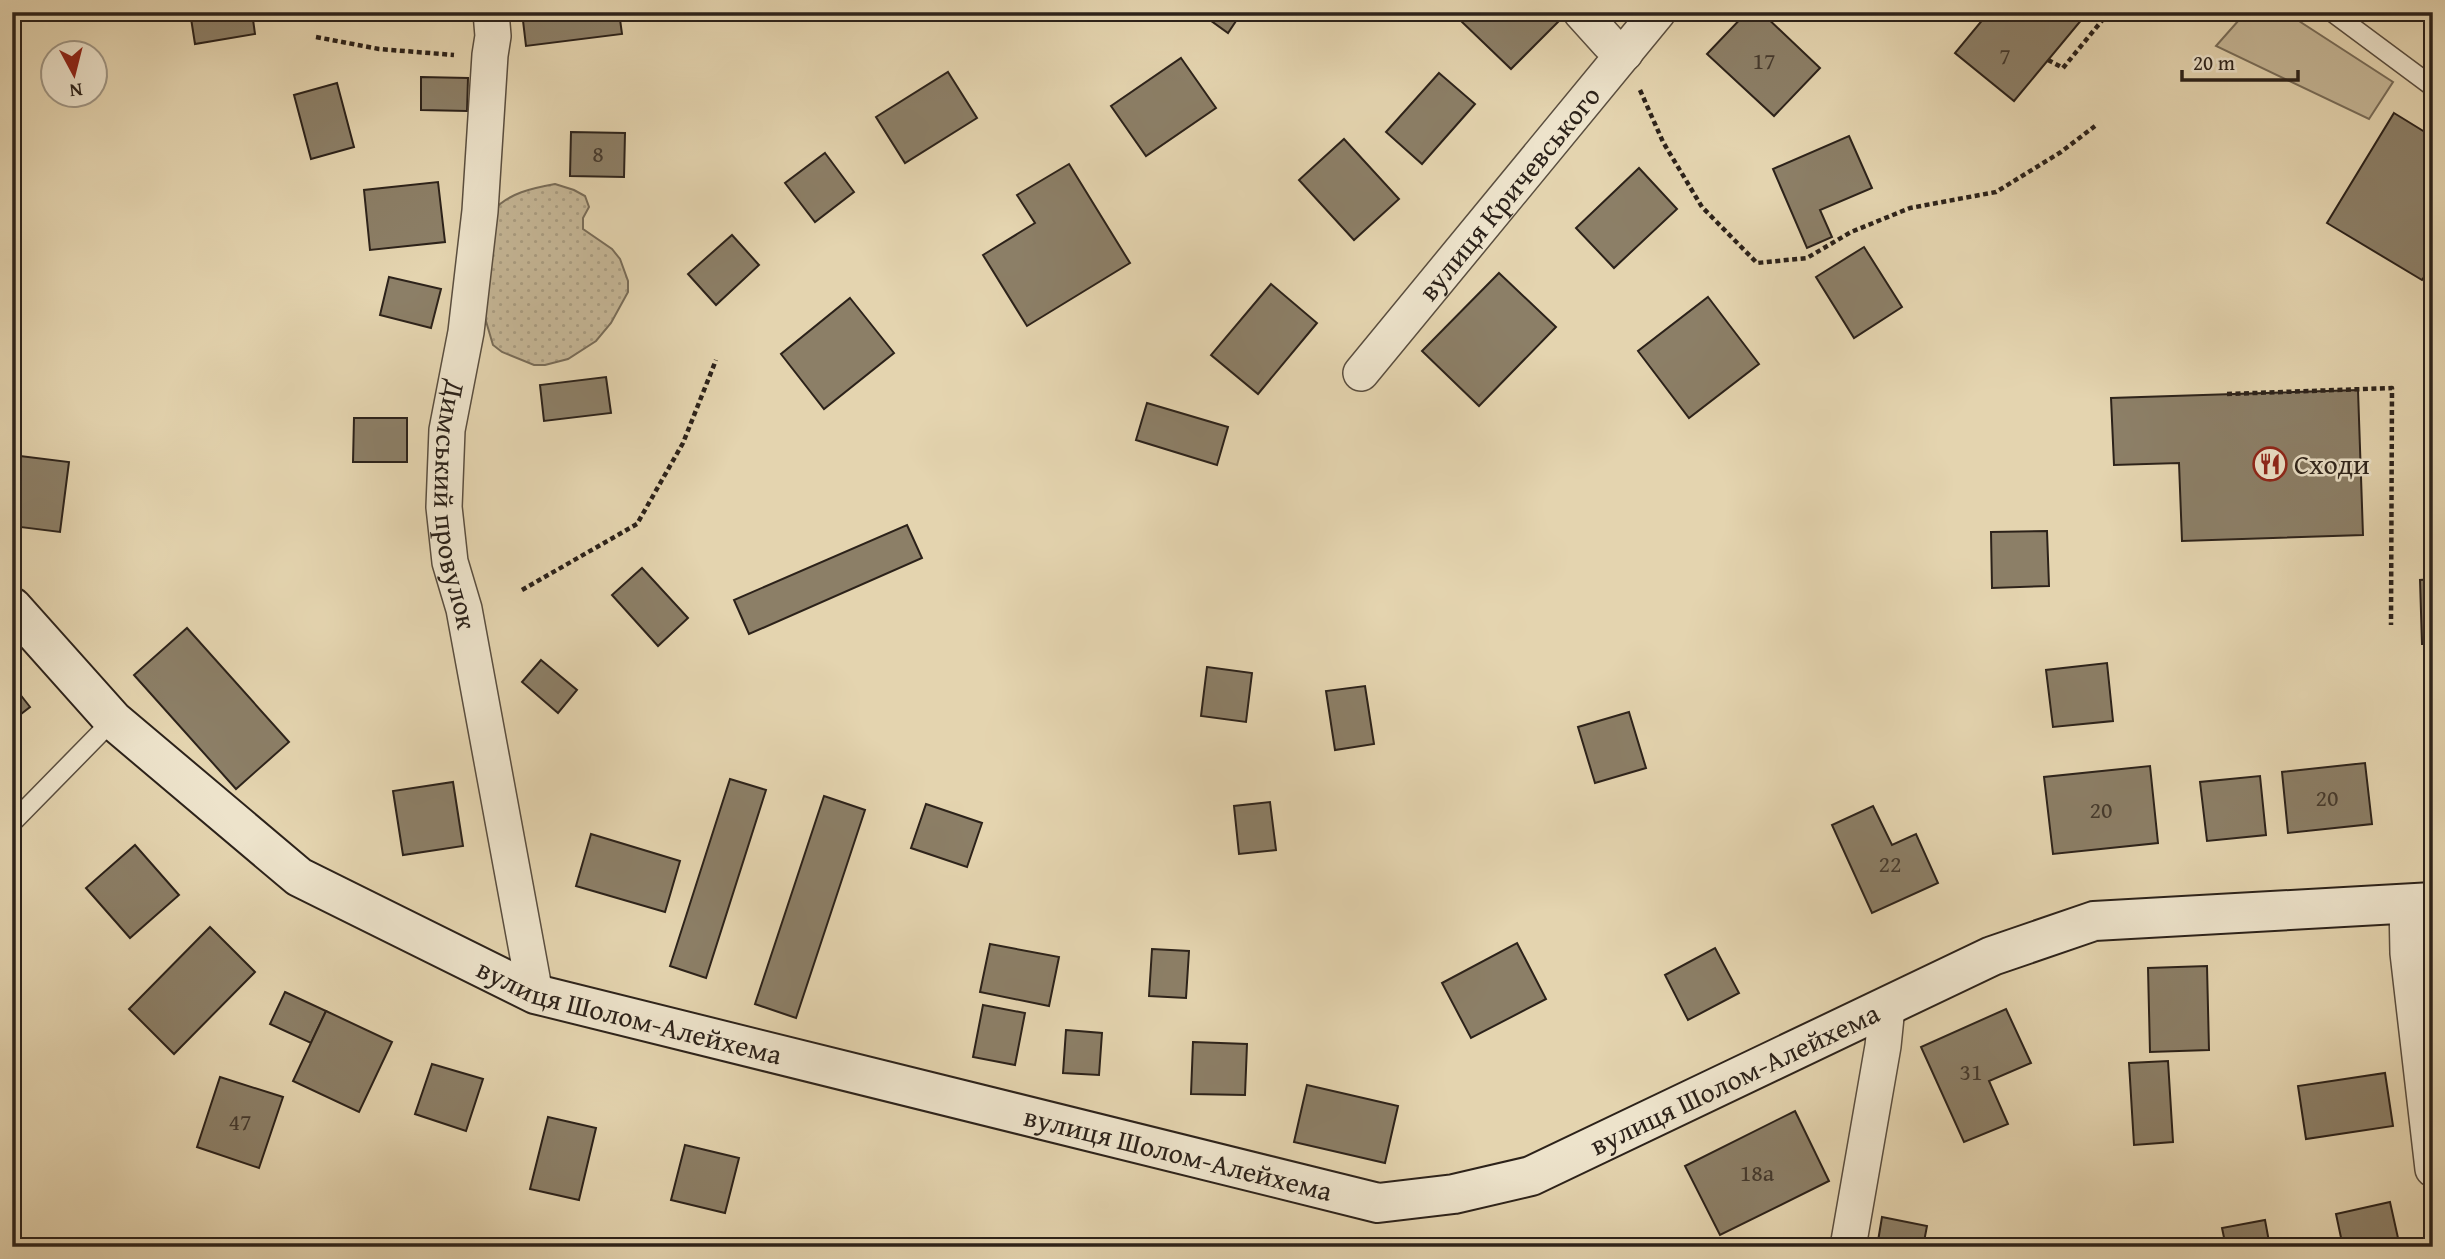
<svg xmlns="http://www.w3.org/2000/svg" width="2445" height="1259" viewBox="0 0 2445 1259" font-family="'Gentium Book Plus',serif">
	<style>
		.grass { fill: url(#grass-dots); stroke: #786c58; stroke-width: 2 }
		.green { fill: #c5b696; stroke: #786c58; stroke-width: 2 }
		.building { fill: #8c7f67; stroke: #2c221a; stroke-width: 2 }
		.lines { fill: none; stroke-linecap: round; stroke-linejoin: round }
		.service-casing { stroke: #5a4e3f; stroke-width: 21 }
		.minor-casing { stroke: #5a4e3f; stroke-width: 38 }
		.secondary-casing { stroke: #2c221a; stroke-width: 42 }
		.path { stroke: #2c221a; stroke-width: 4.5; stroke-dasharray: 5 3.5; stroke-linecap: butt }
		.service { stroke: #ede3cb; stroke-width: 18 }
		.minor { stroke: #ede3cb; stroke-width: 35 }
		.secondary { stroke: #ede3cb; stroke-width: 38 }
		.labels { text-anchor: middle; stroke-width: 5; stroke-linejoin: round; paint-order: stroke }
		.number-label { font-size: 24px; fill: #44392d }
		.street-label { font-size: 28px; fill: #2c221a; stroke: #ede3cb }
		.poi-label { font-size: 28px; fill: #2c221a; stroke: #ede3cb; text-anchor: start }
	</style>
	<defs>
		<pattern id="grass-dots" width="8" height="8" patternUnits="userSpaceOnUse" patternTransform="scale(1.75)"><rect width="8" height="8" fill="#c5b696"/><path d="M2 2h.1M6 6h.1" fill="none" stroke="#a99c81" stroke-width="1.8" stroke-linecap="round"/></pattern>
	</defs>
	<rect width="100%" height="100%" fill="#e4d4af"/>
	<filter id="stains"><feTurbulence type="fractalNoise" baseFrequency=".00286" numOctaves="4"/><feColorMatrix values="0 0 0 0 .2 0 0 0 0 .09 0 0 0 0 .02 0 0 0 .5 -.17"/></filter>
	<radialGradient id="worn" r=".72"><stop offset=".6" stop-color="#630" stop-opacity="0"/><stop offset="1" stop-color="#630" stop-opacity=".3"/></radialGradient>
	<!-- grass -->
	<path class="grass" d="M555,184L574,190L585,196L589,207L583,218V229L612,249L620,259L628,281V292L611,323L596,341L568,359L545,365H534L502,352L493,345L480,301L493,211C508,193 533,188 555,184Z"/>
	<!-- green -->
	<polygon class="green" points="2246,12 2285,12 2393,82 2369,119 2216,46"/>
	<!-- building -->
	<g class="building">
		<polygon points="190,12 252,12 255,34 195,44"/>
		<polygon points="522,12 619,12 622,34 526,46"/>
		<polygon points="1204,12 1242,12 1228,33 1203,15"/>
		<polygon points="1471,12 1548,12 1558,22 1511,69 1462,22"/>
		<polygon points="1747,12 1761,12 1820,68 1774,116 1707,54"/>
		<polygon points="1989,12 2088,12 2014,101 1955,53"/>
		<polygon points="1181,58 1216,108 1146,156 1111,106"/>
		<polygon points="948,72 977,118 905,163 876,117"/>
		<polygon points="1439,73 1475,104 1422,164 1386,132"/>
		<polygon points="421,77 468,78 467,111 421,110"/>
		<polygon points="337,83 354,147 311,159 294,95"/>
		<polygon points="2394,113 2433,137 2433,264 2422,280 2327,223"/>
		<polygon points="571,132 625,133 624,177 570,176"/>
		<polygon points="1849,136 1872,188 1820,210 1832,237 1807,248 1773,169"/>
		<polygon points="1344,139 1399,199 1354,240 1299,180"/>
		<polygon points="825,153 854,192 815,222 785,183"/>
		<polygon points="1069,164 1130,263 1027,326 983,255 1035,223 1017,195"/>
		<polygon points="1639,168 1677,209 1614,268 1576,228"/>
		<polygon points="438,182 445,242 370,250 364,190"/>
		<polygon points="732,235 759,265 716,305 688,274"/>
		<polygon points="1864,247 1902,307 1854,338 1816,277"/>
		<polygon points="1499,273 1556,327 1479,406 1422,351"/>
		<polygon points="389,277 441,289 431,328 380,315"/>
		<polygon points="1271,284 1317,323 1258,394 1211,355"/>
		<polygon points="1708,297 1759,364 1689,418 1638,351"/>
		<polygon points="850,298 894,353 824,409 781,354"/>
		<polygon points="606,377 611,413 544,421 540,385"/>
		<polygon points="2358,390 2363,535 2182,541 2179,463 2114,465 2111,398"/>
		<polygon points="1147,403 1228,427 1217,465 1136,440"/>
		<polygon points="354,418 407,418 407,462 353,462"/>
		<polygon points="20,456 69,462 60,532 12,526"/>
		<polygon points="907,525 922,558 749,634 734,600"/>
		<polygon points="2047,531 2049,586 1992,588 1991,532"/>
		<polygon points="642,568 688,618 658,646 612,595"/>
		<polygon points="2433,579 2433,644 2422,644 2420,580"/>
		<polygon points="187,628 289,742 236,789 134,675"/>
		<polygon points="541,660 577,690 558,713 522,682"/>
		<polygon points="2107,663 2113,721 2053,727 2046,670"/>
		<polygon points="1207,667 1252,673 1246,722 1201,716"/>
		<polygon points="12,684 30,707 12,721"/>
		<polygon points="1365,686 1374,744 1335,750 1326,691"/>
		<polygon points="1629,712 1646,768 1595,783 1578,727"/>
		<polygon points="2365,763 2372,824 2288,833 2282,772"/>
		<polygon points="2150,766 2158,843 2053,854 2044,777"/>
		<polygon points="2260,776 2266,835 2207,841 2200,782"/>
		<polygon points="730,779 766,790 706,978 670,966"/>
		<polygon points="453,782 463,846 403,855 393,791"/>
		<polygon points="824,796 865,810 796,1018 755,1004"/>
		<polygon points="1270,802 1276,850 1239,854 1234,806"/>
		<polygon points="926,804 982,823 967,867 911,848"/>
		<polygon points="1873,806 1892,845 1916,834 1938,883 1872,913 1832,825"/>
		<polygon points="591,834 680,861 665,912 576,886"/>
		<polygon points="135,845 179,895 130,938 86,888"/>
		<polygon points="210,927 255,972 174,1054 129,1009"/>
		<polygon points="1517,943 1546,999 1471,1038 1442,983"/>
		<polygon points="990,944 1059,957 1049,1006 980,992"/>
		<polygon points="1715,948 1739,993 1688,1020 1665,975"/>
		<polygon points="1152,949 1189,951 1186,998 1149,996"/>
		<polygon points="2207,966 2209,1050 2150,1052 2148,968"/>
		<polygon points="285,992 326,1011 311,1043 270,1024"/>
		<polygon points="983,1005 1025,1013 1015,1065 973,1057"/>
		<polygon points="2006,1009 2031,1063 1989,1081 2008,1124 1964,1142 1921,1047"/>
		<polygon points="326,1011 392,1042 359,1112 293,1081"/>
		<polygon points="1066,1030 1102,1033 1099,1075 1063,1073"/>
		<polygon points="1193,1042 1247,1044 1245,1095 1191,1094"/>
		<polygon points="2168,1061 2173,1142 2134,1145 2129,1063"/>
		<polygon points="432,1064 483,1079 466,1131 415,1114"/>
		<polygon points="2385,1073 2393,1126 2306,1139 2298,1086"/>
		<polygon points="220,1077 283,1097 259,1168 197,1147"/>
		<polygon points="1307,1085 1398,1106 1385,1163 1294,1142"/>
		<polygon points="1795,1111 1829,1181 1720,1235 1685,1166"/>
		<polygon points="548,1117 596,1128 579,1200 530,1189"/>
		<polygon points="685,1145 739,1158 725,1213 671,1200"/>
		<polygon points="2390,1202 2400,1247 2343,1247 2336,1214"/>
		<polygon points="1882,1217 1927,1226 1923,1247 1877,1247"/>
		<polygon points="2265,1220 2270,1247 2226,1247 2222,1228"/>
	</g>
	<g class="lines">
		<defs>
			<g id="service">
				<polyline points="2332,12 2433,87"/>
				<polyline points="12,823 113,720"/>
			</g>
			<g id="minor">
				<path id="s1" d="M491,12L493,36L490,55L480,211L466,332L447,430L444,507L450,562L464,609L535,994"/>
				<polyline points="1581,12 1609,43 1625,53"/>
				<path id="s2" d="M1361,373L1658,12"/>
				<polyline points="2407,903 2408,953 2433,1169"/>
				<polyline points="1848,1247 1883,1046 1887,1007"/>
			</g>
			<g id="secondary">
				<path id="s3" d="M12,607L113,720L299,877L535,994L1378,1203L1454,1194L1531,1176L1992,956L2094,921L2433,902"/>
			</g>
		</defs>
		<!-- service casing -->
		<use href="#service" class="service-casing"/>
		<!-- minor casing -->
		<use href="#minor" class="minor-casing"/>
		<!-- secondary casing -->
		<use href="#secondary" class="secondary-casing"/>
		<!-- path -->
		<g class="path">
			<polyline points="316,37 379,49 454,55"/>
			<polyline points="2048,60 2063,68 2109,12"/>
			<polyline points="1640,90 1663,142 1702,207 1757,263 1807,258 1851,232 1910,208 1996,192 2061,152 2095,126"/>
			<polyline points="2227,394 2392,388 2391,625"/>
			<polyline points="522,590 637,524 683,443 716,360"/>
		</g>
		<!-- service -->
		<use href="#service" class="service"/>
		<!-- minor -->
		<use href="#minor" class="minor"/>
		<!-- secondary -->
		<use href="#secondary" class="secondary"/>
	</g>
	<!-- icons -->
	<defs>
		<symbol id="restaurant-ring" viewBox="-11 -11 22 22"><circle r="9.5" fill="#ede3cb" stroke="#8f2418" stroke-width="1.5"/><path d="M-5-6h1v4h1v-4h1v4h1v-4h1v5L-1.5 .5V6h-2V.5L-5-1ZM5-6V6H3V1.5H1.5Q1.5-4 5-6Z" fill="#8f2418"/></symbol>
	</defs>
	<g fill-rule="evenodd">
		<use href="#restaurant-ring" x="2251" y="445" width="38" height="38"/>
	</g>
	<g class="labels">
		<!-- number labels -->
		<g class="number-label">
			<text x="2005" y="64">7</text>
			<text x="1764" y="69">17</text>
			<text x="598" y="162">8</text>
			<text x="2327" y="806">20</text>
			<text x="2101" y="818">20</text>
			<text x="1890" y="872">22</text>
			<text x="1971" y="1080">31</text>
			<text x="240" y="1130">47</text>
			<text x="1757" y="1181">18а</text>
		</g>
		<!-- street labels -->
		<g class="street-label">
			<text dy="10" stroke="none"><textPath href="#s2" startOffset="233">вулиця Кричевського</textPath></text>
			<text dy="10" stroke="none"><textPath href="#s1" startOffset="497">Димський провулок</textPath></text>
			<text dy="10" stroke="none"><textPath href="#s3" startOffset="754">вулиця Шолом-Алейхема</textPath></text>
			<text dy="10" stroke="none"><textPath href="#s3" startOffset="1908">вулиця Шолом-Алейхема</textPath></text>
			<text dy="10" stroke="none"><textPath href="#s3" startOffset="1321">вулиця Шолом-Алейхема</textPath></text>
		</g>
		<!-- poi labels -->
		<g class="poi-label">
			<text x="2294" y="474">Сходи</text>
		</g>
	</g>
	<!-- margin -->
	<rect width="2445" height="1259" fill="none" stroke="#e4d4af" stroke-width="42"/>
	<rect x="14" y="14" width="2417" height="1231" fill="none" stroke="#2c221a" stroke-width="3.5"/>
	<rect x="21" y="21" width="2403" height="1217" fill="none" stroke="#2c221a" stroke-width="2"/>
	<!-- north arrow -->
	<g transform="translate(74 74) rotate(173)"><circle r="33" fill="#ede3cb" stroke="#a09684" stroke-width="2"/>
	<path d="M0-5L12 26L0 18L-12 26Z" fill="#8f2418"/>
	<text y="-10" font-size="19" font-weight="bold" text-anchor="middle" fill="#2c221a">N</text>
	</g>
	<!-- scale -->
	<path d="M2182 70v10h116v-10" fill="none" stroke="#2c221a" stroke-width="3.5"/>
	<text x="2193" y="70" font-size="21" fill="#2c221a" stroke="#ede3cb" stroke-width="5" paint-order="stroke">20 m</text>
	<rect width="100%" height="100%" filter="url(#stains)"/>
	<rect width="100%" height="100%" fill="url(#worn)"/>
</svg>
